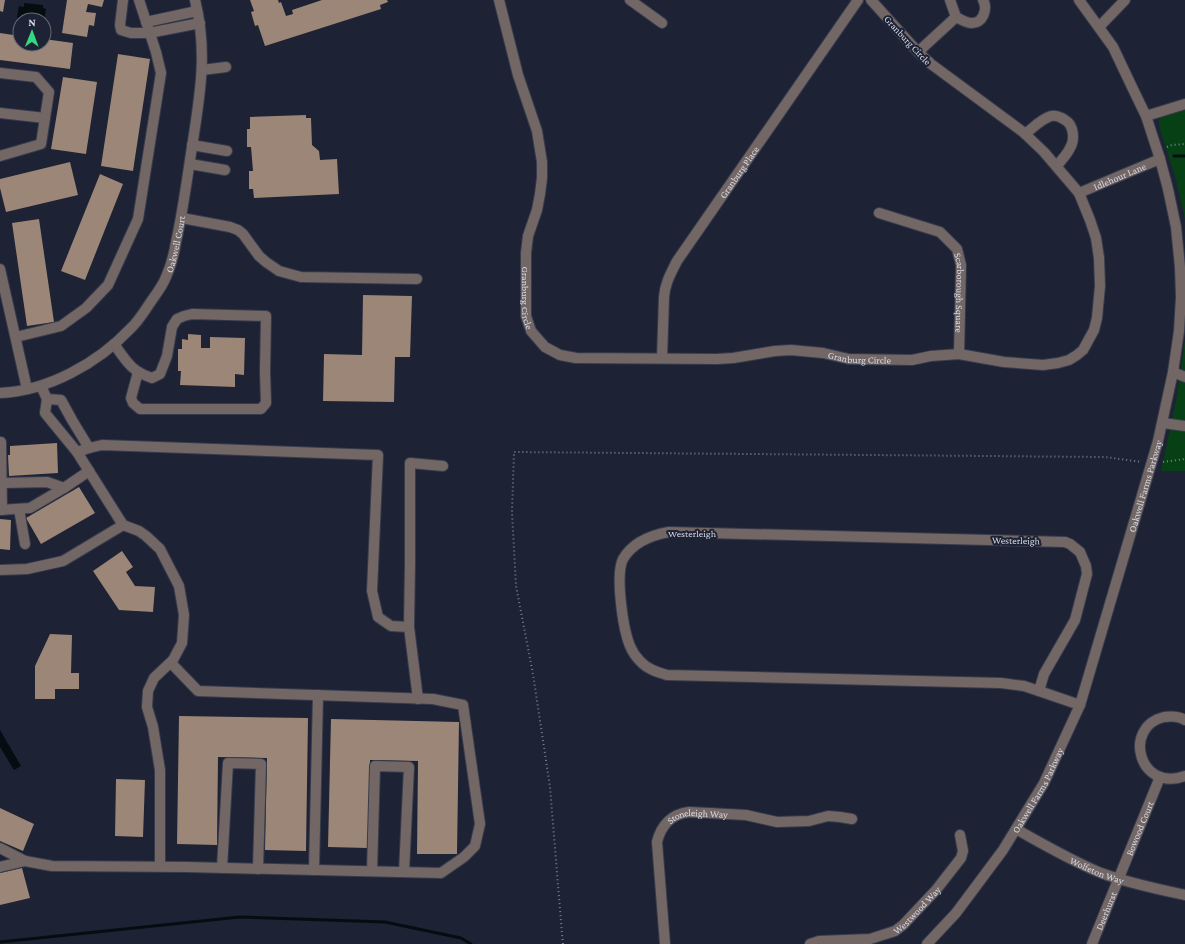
<svg xmlns="http://www.w3.org/2000/svg" width="1185" height="944" viewBox="0 0 1185 944" font-family="'Crimson Pro',serif">
	<style>
		.green { fill: #084015 }
		.water { fill: #040e11 }
		.lines { fill: none; stroke-linecap: round; stroke-linejoin: round }
		.stream { stroke: #040e11; stroke-width: 3 }
		.building { fill: #9c8677 }
		.minor-casing { stroke: #373c4d; stroke-width: 12 }
		.path { stroke: #7b808e; stroke-width: 2; stroke-dasharray: 1 3; stroke-linecap: butt }
		.minor { stroke: #736766; stroke-width: 10 }
		.labels { text-anchor: middle; stroke-width: 4; stroke-linejoin: round; paint-order: stroke }
		.street-label { font-size: 10px; fill: #d6dae6; stroke: #1d2234 }
	</style>
	<rect width="100%" height="100%" fill="#1d2234"/>
	<!-- green -->
	<g class="green">
		<polygon points="1185,108 1185,219 1176,180 1159,126 1159,120 1163,115"/>
		<polygon points="1185,340 1185,471 1161,471 1177,396"/>
	</g>
	<!-- water -->
	<g class="water">
		<polygon points="24,3 43,5 43,8 46,9 44,21 44,20 17,18 19,6 24,7"/>
		<polygon points="0,730 21,766 14,770 0,747"/>
	</g>
	<g class="lines">
		<!-- stream -->
		<g class="stream">
			<polyline points="1174,156 1185,156"/>
			<polyline points="0,942 240,917 385,922 461,938 471,944"/>
		</g>
	</g>
	<!-- building -->
	<g class="building">
		<polygon points="0,0 5,0 3,12 0,11"/>
		<polygon points="67,0 104,0 102,7 88,4 86,12 96,13 94,26 89,25 87,37 62,33"/>
		<polygon points="250,0 278,0 279,3 281,2 286,16 293,14 292,10 322,0 387,0 388,2 380,5 381,9 265,46 258,25 255,26 251,12 254,11"/>
		<polygon points="0,33 20,36 20,44 44,44 44,39 73,43 70,69 0,60"/>
		<polygon points="118,54 150,59 133,171 101,166"/>
		<polygon points="63,77 97,82 86,154 51,149"/>
		<polygon points="306,115 306,118 311,118 312,145 319,151 320,160 337,159 339,194 254,198 253,189 249,189 249,171 253,171 251,147 247,147 247,129 250,129 250,117"/>
		<polygon points="70,162 78,195 6,212 0,188 0,179"/>
		<polygon points="100,174 123,184 85,280 61,271"/>
		<polygon points="39,219 54,322 27,326 12,223"/>
		<polygon points="363,295 412,296 410,357 395,357 394,402 323,401 324,354 362,355"/>
		<polygon points="188,334 201,335 201,348 210,348 210,337 245,338 244,375 235,374 235,387 180,385 181,371 178,371 178,349 182,349 182,339 188,340"/>
		<polygon points="57,443 58,473 9,476 8,455 10,455 10,446"/>
		<polygon points="79,487 95,513 41,544 26,518"/>
		<polygon points="0,519 11,520 10,550 0,549"/>
		<polygon points="122,551 133,567 126,572 135,586 155,587 153,612 119,610 93,571"/>
		<polygon points="50,634 72,635 71,673 79,673 79,689 55,689 55,699 35,699 35,666"/>
		<polygon points="179,716 308,718 306,851 265,850 267,758 218,757 217,845 177,844"/>
		<polygon points="331,719 459,722 457,854 417,854 418,761 370,760 368,848 328,847"/>
		<polygon points="116,779 145,780 143,837 115,836"/>
		<polygon points="0,808 34,824 23,851 0,841"/>
		<polygon points="22,868 30,898 0,905 0,873"/>
	</g>
	<g class="lines">
		<defs>
			<g id="minor">
				<polyline points="123,0 120,25 121,30 131,33 149,33 200,23"/>
				<path id="s1" d="M499,0L518,75L537,131L542,162V178L540,194L537,210L528,236L526,253V316L531,331L545,347L560,355L576,358L717,359L733,358L775,351L791,350L823,353L849,359L912,360L931,356L959,354L1004,362L1043,365L1058,363L1069,360L1077,355L1083,350L1094,330L1097,318L1100,286L1099,258L1096,238L1090,220L1079,193L1044,152L1023,132L931,64L918,52L871,0"/>
				<polyline points="630,0 662,23"/>
				<path d="M950,0L956,17C960,19 966,23 971,23C983,24 988,9 983,0"/>
				<polyline points="146,22 197,11"/>
				<polyline points="1099,27 1125,0"/>
				<polyline points="918,52 956,17"/>
				<polyline points="202,70 226,67"/>
				<polyline points="0,73 36,77 49,92 41,144 0,156"/>
				<polyline points="0,113 45,118"/>
				<polyline points="1146,116 1185,104"/>
				<path d="M1025,134C1033,128 1041,119 1051,116C1055,115 1061,117 1065,120C1074,125 1075,140 1070,148C1067,155 1061,160 1057,166"/>
				<polyline points="192,145 227,151"/>
				<polyline points="190,164 225,170"/>
				<path id="s2" d="M1079,193L1160,159"/>
				<path id="s3" d="M879,213L940,232L957,249L961,265L959,354"/>
				<polyline points="182,218 230,227 238,230 243,234 259,256 266,262 279,271 301,277 417,279"/>
				<polyline points="0,269 27,389"/>
				<polyline points="16,337 61,326 86,308 108,285 138,219 161,73 156,52 139,0"/>
				<path d="M114,344C127,362 131,371 152,378L160,374L167,356L172,327L177,319L184,316L192,314L266,316L265,372L266,403L261,409H140L133,403L131,398L138,372"/>
				<path id="s4" d="M662,358L664,297C665,283 671,273 677,261L858,0"/>
				<polyline points="1173,372 1185,377"/>
				<path id="s5" d="M0,393C48,391 98,363 130,329C139,321 145,310 152,300C157,293 163,285 166,277C171,266 174,254 176,242C183,211 187,179 192,147C200,95 208,52 195,0"/>
				<polyline points="47,399 61,400 72,420 89,448"/>
				<polyline points="1163,423 1185,426"/>
				<polyline points="1,442 2,510"/>
				<polyline points="77,452 89,448 102,445 378,455 372,591 378,617 391,626 409,627 418,699"/>
				<polyline points="2,483 47,482 64,488"/>
				<polyline points="19,509 25,544"/>
				<polyline points="0,510 30,508 64,488 89,471"/>
				<polyline points="123,525 139,531 146,536 160,549 179,586 184,615 182,643 173,660 154,678 148,691 147,707 153,727 160,770 160,866"/>
				<path d="M669,532L1065,542L1070,544L1080,552L1086,566L1087,574L1075,620L1044,674L1039,691L1024,686L1001,683L667,675C657,672 647,669 640,661C636,657 632,651 630,646C623,629 615,575 623,559C633,542 652,535 669,532Z"/>
				<polyline points="0,570 27,569 63,561 123,525 77,452 45,413 47,399 41,386"/>
				<polyline points="409,627 410,563 410,463 443,466"/>
				<polyline points="1039,691 1080,705"/>
				<path d="M1185,720C1179,716 1171,716 1164,717C1122,727 1139,793 1185,776"/>
				<path id="s6" d="M1016,829C1044,845 1072,861 1101,873C1128,883 1157,889 1185,895"/>
				<polyline points="0,848 25,861 52,866 187,867 441,873 464,857 475,846 480,824 463,705 433,699 198,691 171,663"/>
				<polyline points="0,867 25,861"/>
				<polyline points="222,868 228,763 261,764 258,869"/>
				<polyline points="314,870 318,695"/>
				<polyline points="372,871 375,766 409,767 404,872"/>
				<path id="s7" d="M665,944L657,842C661,825 672,814 689,812L746,815L777,822L809,821L828,816L840,817L852,819"/>
				<path id="s8" d="M810,944L819,941L870,939L895,931L903,925L936,890L961,858L963,851L960,835"/>
				<path id="s9" d="M927,944L956,913L1003,850L1044,783L1080,705L1158,441L1173,372L1179,331L1181,297L1180,267L1176,227L1168,189L1160,159L1146,116L1132,87L1113,47L1079,0"/>
				<path id="s10" d="M1092,944L1160,777"/>
			</g>
		</defs>
		<!-- minor casing -->
		<use href="#minor" class="minor-casing"/>
		<!-- path -->
		<g class="path">
			<polyline points="1167,147 1172,145 1185,144"/>
			<polyline points="1163,462 1185,459"/>
			<polyline points="563,944 562,934 550,787 533,674 516,586 512,512 514,452 1105,457 1142,462"/>
		</g>
		<!-- minor -->
		<use href="#minor" class="minor"/>
	</g>
	<g class="labels">
		<!-- street labels -->
		<g class="street-label">
			<text transform="translate(908 40) rotate(47)" y="4">Granburg Circle</text>
			<text dy="4" stroke="none"><textPath href="#s4" startOffset="208">Granburg Place</textPath></text>
			<text dy="4" stroke="none"><textPath href="#s2" startOffset="44">Idlehour Lane</textPath></text>
			<text dy="4" stroke="none"><textPath href="#s5" startOffset="246">Oakwell Court</textPath></text>
			<text dy="4" stroke="none"><textPath href="#s3" startOffset="132">Scarborough Square</textPath></text>
			<text dy="4" stroke="none"><textPath href="#s1" startOffset="306">Granburg Circle</textPath></text>
			<text dy="4" stroke="none"><textPath href="#s1" startOffset="679">Granburg Circle</textPath></text>
			<text dy="4" stroke="none"><textPath href="#s9" startOffset="514">Oakwell Farms Parkway</textPath></text>
			<text x="692" y="537">Westerleigh</text>
			<text transform="translate(1016 540) rotate(1)" y="4">Westerleigh</text>
			<text dy="4" stroke="none"><textPath href="#s9" startOffset="190">Oakwell Farms Parkway</textPath></text>
			<text dy="4" stroke="none"><textPath href="#s7" startOffset="157">Stoneleigh Way</textPath></text>
			<text dy="4" stroke="none"><textPath href="#s10" startOffset="125">Bowood Court</textPath></text>
			<text dy="4" stroke="none"><textPath href="#s6" startOffset="91">Wolfeton Way</textPath></text>
			<text dy="4" stroke="none"><textPath href="#s8" startOffset="117">Westwood Way</textPath></text>
			<text dy="4" stroke="none"><textPath href="#s10" startOffset="36">Deerhurst</textPath></text>
		</g>
	</g>
	<!-- north arrow -->
	<g transform="translate(32 32) rotate(1)"><circle r="19" fill="#1d2234" stroke="#676c7b"/>
	<path d="M0-3L7 15L0 10L-7 15Z" fill="#34d881"/>
	<text y="-6" font-size="11" font-weight="bold" text-anchor="middle" fill="#d6dae6">N</text>
	</g>
</svg>
